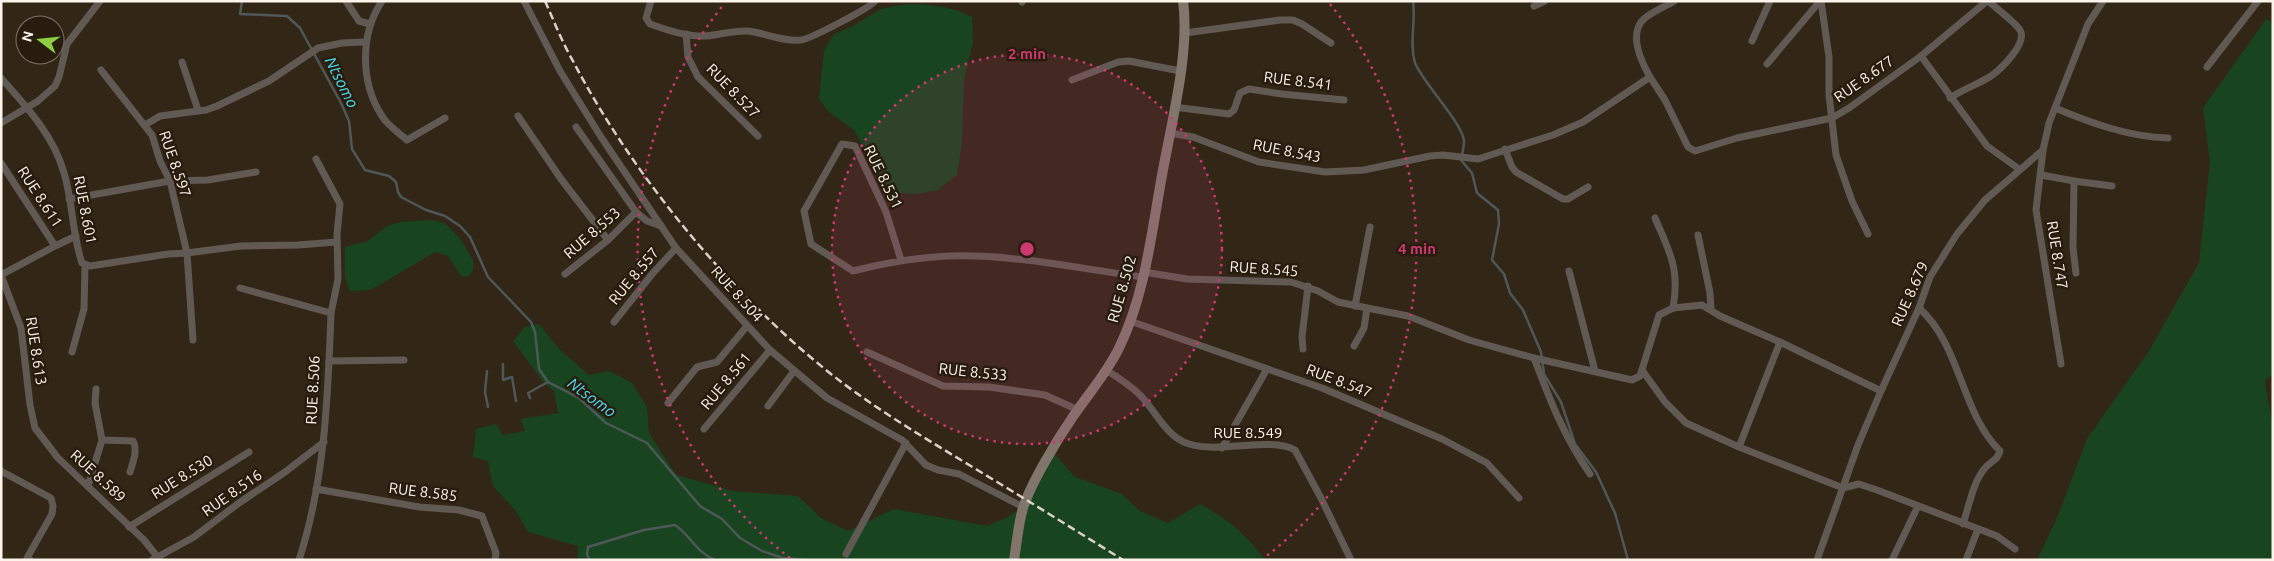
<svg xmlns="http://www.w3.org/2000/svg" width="2274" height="561" viewBox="0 0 2274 561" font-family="Ubuntu,sans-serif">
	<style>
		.green { fill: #18451f }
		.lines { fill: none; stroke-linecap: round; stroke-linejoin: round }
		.stream { stroke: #4f5858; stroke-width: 2.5 }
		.street { stroke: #615a54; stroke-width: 7 }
		.secondary { stroke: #81756c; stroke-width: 10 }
		.rail { stroke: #dbd1c7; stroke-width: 2.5; stroke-dasharray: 8 4; stroke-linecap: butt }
		.ring { fill: none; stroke: #cb3970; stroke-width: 2.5; stroke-dasharray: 2.5 5 }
		.labels { text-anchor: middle; stroke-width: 5; stroke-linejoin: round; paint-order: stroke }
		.street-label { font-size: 15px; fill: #fcf3ea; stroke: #281c0e }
		.water-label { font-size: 16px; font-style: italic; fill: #4addf3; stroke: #281c0e }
		.centre { fill: #cb3970; stroke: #281c0e; stroke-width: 2.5 }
		.ring-label { font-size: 15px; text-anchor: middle; font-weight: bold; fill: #cb3970; stroke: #281c0e; stroke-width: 5; stroke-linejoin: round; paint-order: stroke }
	</style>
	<rect width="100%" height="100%" fill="#322617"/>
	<!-- green -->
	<g class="green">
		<path d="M906,4C930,4 951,6 972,17L973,42L964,80L962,143L957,175L938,190L917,194L898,193L884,185L872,171L868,156L854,130L829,112L819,99L824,51L834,34L853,26L881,9Z"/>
		<polygon points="2266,19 2273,23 2273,373 2265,382 2273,428 2273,560 2037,560 2057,518 2087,439 2149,351 2199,263 2210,162 2203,108"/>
		<polygon points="431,220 445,223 461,240 473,260 473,270 469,276 462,277 448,256 435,252 376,287 369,290 350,291 345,278 345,247 368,241 387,226 401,222"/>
		<path d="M539,324L559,349L589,375L609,371L632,383L647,407L649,433L676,475L733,491L798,496L821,518L848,531L894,509L987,526L1008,517L1024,505L1052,451L1075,477L1122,494L1140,511L1168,523L1200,504C1229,520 1245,533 1265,560H578V546L528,532L516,511L493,486L488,461L473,457L476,429L496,424L503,435L525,431L521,419L558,413L554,391L544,383L513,341L525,327Z"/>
	</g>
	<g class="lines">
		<!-- stream -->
		<g class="stream">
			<polyline points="242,1 240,14 287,16 300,28 341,103 349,121 352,149 365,170 389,176 396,182 398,192 401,197 426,210 445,216 460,226 470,237 488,277 531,322 535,332 539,369 548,382 579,398 606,423 647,443 700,506 722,519 740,538 762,551 783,558 809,560"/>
			<path d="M1413,1C1416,21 1409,44 1415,63C1423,83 1462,122 1464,141C1464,147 1462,155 1461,160L1472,173L1477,193L1498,210L1499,224L1492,260L1504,274L1510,293L1523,310L1541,352L1544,374L1561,402L1575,444L1596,472L1615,513L1628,560"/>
			<polyline points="503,364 503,380 512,377 516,401"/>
			<polyline points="487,371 485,392 488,407"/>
			<polyline points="530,398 528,393 548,382"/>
			<path d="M590,560L587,555L588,547L644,530L675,525C690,535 697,553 715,560"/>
		</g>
		<!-- street -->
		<g class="street">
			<polyline points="346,1 359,21 370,24"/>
			<path d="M382,1C360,34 360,82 382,116C387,125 399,133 407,140L445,118"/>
			<polyline points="524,1 560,71 601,137 676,248 770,350 827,398 902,440 926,465 938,470 959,474 1023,507"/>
			<path d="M651,1L646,18L650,24C667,30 687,37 706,36C720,35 733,30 748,31C765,33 783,42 801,40C810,39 870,8 875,1"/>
			<polyline points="1821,1 1829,57 1829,95 1836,155 1852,201 1868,234"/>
			<polyline points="1022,2 1023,1"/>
			<polyline points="1534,6 1545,1"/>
			<polyline points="1185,33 1280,20 1293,20 1302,24 1331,43"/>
			<polyline points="686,34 688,57 698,77 758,136"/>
			<polyline points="1752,41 1770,1"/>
			<polyline points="1921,56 1987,146 2019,169"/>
			<polyline points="182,62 198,110"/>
			<polyline points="1767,64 1820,1"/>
			<polyline points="2207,67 2258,1"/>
			<polyline points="101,70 152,135 160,161 170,181 187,253 241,246 298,245 337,242"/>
			<polyline points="1650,77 1665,100 1688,147 1695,151 1737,138 1832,118 1849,108 1921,56 1987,1"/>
			<path d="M1,78C26,106 54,136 64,173C73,202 72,235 82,263L90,266L168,254L187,253L193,340"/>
			<polyline points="1072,80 1118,62 1129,61 1180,71"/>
			<path d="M1950,98C1963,89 1979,84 1991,76C2001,69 2028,43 2020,30C2014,21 1997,9 1988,1"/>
			<polyline points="1174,107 1229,114 1234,110 1240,93 1249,89 1282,94 1344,100"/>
			<path d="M2055,108C2091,123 2129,137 2168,138"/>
			<polyline points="518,116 561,179 608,240"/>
			<polyline points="1,123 38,101 55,86 59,77 67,44 100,1"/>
			<polyline points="145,125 160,116 206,110 217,106 269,81 318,48 342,43 365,42"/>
			<polyline points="576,127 636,212 647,221 661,226"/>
			<path d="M1170,133L1193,137L1259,162L1325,172L1364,170L1430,156L1443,155L1478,159L1553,135L1583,122L1650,77C1642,63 1630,38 1641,22C1648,13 1665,7 1674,1"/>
			<polyline points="1505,149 1512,167 1516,172 1563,199 1568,199 1588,187"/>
			<polyline points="2043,150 2036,210 2061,364"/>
			<polyline points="316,159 340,204 337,234 338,279 331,313"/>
			<polyline points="1,163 55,246 1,275"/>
			<polyline points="2041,175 2074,181 2073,248 2076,273"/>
			<polyline points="2074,181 2112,186"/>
			<polyline points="69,199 170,181 208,180 256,172"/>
			<path d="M1655,218C1670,253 1680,269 1673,308"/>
			<polyline points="1698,235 1710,293 1711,310"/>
			<polyline points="55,246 76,236"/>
			<path d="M901,260L886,212L855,146L842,144L804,211L811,244L853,271C885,263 917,257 950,256C1014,254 1080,269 1143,277"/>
			<polyline points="1569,271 1595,371"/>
			<polyline points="1144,272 1187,279 1291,282 1318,291 1338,302 1367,308 1364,328 1354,346"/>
			<polyline points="565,274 608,240 636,212"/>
			<polyline points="1,275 21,328 30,405 35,428 58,458 144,540 160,560"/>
			<path d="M240,288L331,313C328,396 325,480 299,560"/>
			<polyline points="1355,306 1370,227"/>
			<polyline points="1367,308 1408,316 1469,340 1534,358 1632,380 1640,376 1659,315 1673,308 1702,305 1720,316 1780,342"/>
			<path d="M1919,308C1961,345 1961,413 2000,451C1998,460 1991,461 1985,468C1973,482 1969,506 1963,524"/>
			<polyline points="1130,321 1322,388 1442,439 1487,463 1519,498"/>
			<polyline points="614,322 653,273 676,248"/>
			<polyline points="1303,349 1302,337 1308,286"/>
			<polyline points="72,352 84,309 85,266"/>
			<polyline points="867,352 943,386 989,387 1045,395 1078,410"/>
			<path d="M1534,358C1550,400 1564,437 1590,474"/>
			<polyline points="329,361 404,360"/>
			<path d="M1106,370C1119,378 1130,385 1140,395C1156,411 1166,437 1189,444C1221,454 1270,436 1295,450L1321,498L1351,560"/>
			<polyline points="1642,370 1665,402 1686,423 1739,447 1843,488 1859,484 1877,490 1997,536 2015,549"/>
			<polyline points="668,403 697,367 717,362 747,326"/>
			<polyline points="768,406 794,371"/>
			<polyline points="704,429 770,350"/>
			<path d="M102,440L133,441C138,450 133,462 130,472"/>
			<polyline points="1739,447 1780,342 1881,391 1919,308 1930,277 1957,234 1985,200 2043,150 2049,123 2088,24 2103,1"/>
			<polyline points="1222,448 1267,369"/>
			<polyline points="1,471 51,498 53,506 52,514 27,558 30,560"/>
			<polyline points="88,486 102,440 95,403 96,389"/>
			<polyline points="316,489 419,507 459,510 482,516 496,553 495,560"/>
			<polyline points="129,527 249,452"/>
			<polyline points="846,554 906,443"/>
			<polyline points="152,560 194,537 239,503 285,472 324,442"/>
			<polyline points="1817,560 1858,445 1881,391"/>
			<polyline points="1892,560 1918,506"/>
			<polyline points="1966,560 1978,529"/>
		</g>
		<!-- secondary -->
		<path class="secondary" d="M1014,560C1017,542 1018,525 1023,508C1031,483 1057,440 1072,418C1088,394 1108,372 1120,346C1146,292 1152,228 1163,170C1172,121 1190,50 1183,1"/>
		<!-- rail -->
		<path class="rail" d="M545,1C554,21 562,42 573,61C634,178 738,304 844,384C887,416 933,443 979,471C1027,500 1075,530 1123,560"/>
	</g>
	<!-- distance rings -->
	<circle cx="1027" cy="249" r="195" fill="#cb3970" fill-opacity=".12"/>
	<g class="ring">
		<circle cx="1027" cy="249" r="195"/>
		<path d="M790 558A390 390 0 0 1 724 4M1330 4A390 390 0 0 1 1264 558"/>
	</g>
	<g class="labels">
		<!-- street labels -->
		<g class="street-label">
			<text transform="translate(1864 79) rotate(-35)" y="5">RUE 8.677</text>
			<text transform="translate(1298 81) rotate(7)" y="5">RUE 8.541</text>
			<text transform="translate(733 91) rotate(46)" y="5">RUE 8.527</text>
			<text transform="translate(1287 151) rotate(11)" y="5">RUE 8.543</text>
			<text transform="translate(175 164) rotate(71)" y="5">RUE 8.597</text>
			<text transform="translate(883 177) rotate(64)" y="5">RUE 8.531</text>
			<text transform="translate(40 197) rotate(57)" y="5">RUE 8.611</text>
			<text transform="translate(85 210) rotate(79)" y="5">RUE 8.601</text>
			<text transform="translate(592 233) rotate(-41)" y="5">RUE 8.553</text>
			<text transform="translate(2057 255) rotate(81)" y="5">RUE 8.747</text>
			<text transform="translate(1264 269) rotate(4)" y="5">RUE 8.545</text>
			<text transform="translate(634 276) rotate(-50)" y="5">RUE 8.557</text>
			<text transform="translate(1122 289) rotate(-74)" y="5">RUE 8.502</text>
			<text transform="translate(737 294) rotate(48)" y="5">RUE 8.504</text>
			<text transform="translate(1910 294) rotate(-66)" y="5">RUE 8.679</text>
			<text transform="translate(36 351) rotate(81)" y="5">RUE 8.613</text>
			<text transform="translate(973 372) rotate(6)" y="5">RUE 8.533</text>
			<text transform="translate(726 381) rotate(-50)" y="5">RUE 8.561</text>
			<text transform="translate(1339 381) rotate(21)" y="5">RUE 8.547</text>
			<text transform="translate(313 390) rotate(-87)" y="5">RUE 8.506</text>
			<text x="1248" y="438">RUE 8.549</text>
			<text transform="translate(98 476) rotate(43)" y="5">RUE 8.589</text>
			<text transform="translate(182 477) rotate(-32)" y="5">RUE 8.530</text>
			<text transform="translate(423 492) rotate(7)" y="5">RUE 8.585</text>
			<text transform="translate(232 493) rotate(-35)" y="5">RUE 8.516</text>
		</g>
		<!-- water labels -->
		<g class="water-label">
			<text transform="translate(342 82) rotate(63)" y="6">Ntsomo</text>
			<text transform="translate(592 397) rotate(36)" y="6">Ntsomo</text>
		</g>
	</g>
	<circle cx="1027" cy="249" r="8" class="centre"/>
	<g class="ring-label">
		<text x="1027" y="59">2 min</text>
		<text x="1417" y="254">4 min</text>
	</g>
	<!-- border -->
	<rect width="2274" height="561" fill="none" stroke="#fcf3ea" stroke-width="5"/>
	<!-- north arrow -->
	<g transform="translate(40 40) rotate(286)"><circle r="24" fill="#281c0e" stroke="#7d7266"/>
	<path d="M0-4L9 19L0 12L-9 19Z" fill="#8dce44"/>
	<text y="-8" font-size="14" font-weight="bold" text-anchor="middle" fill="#fcf3ea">N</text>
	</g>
</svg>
